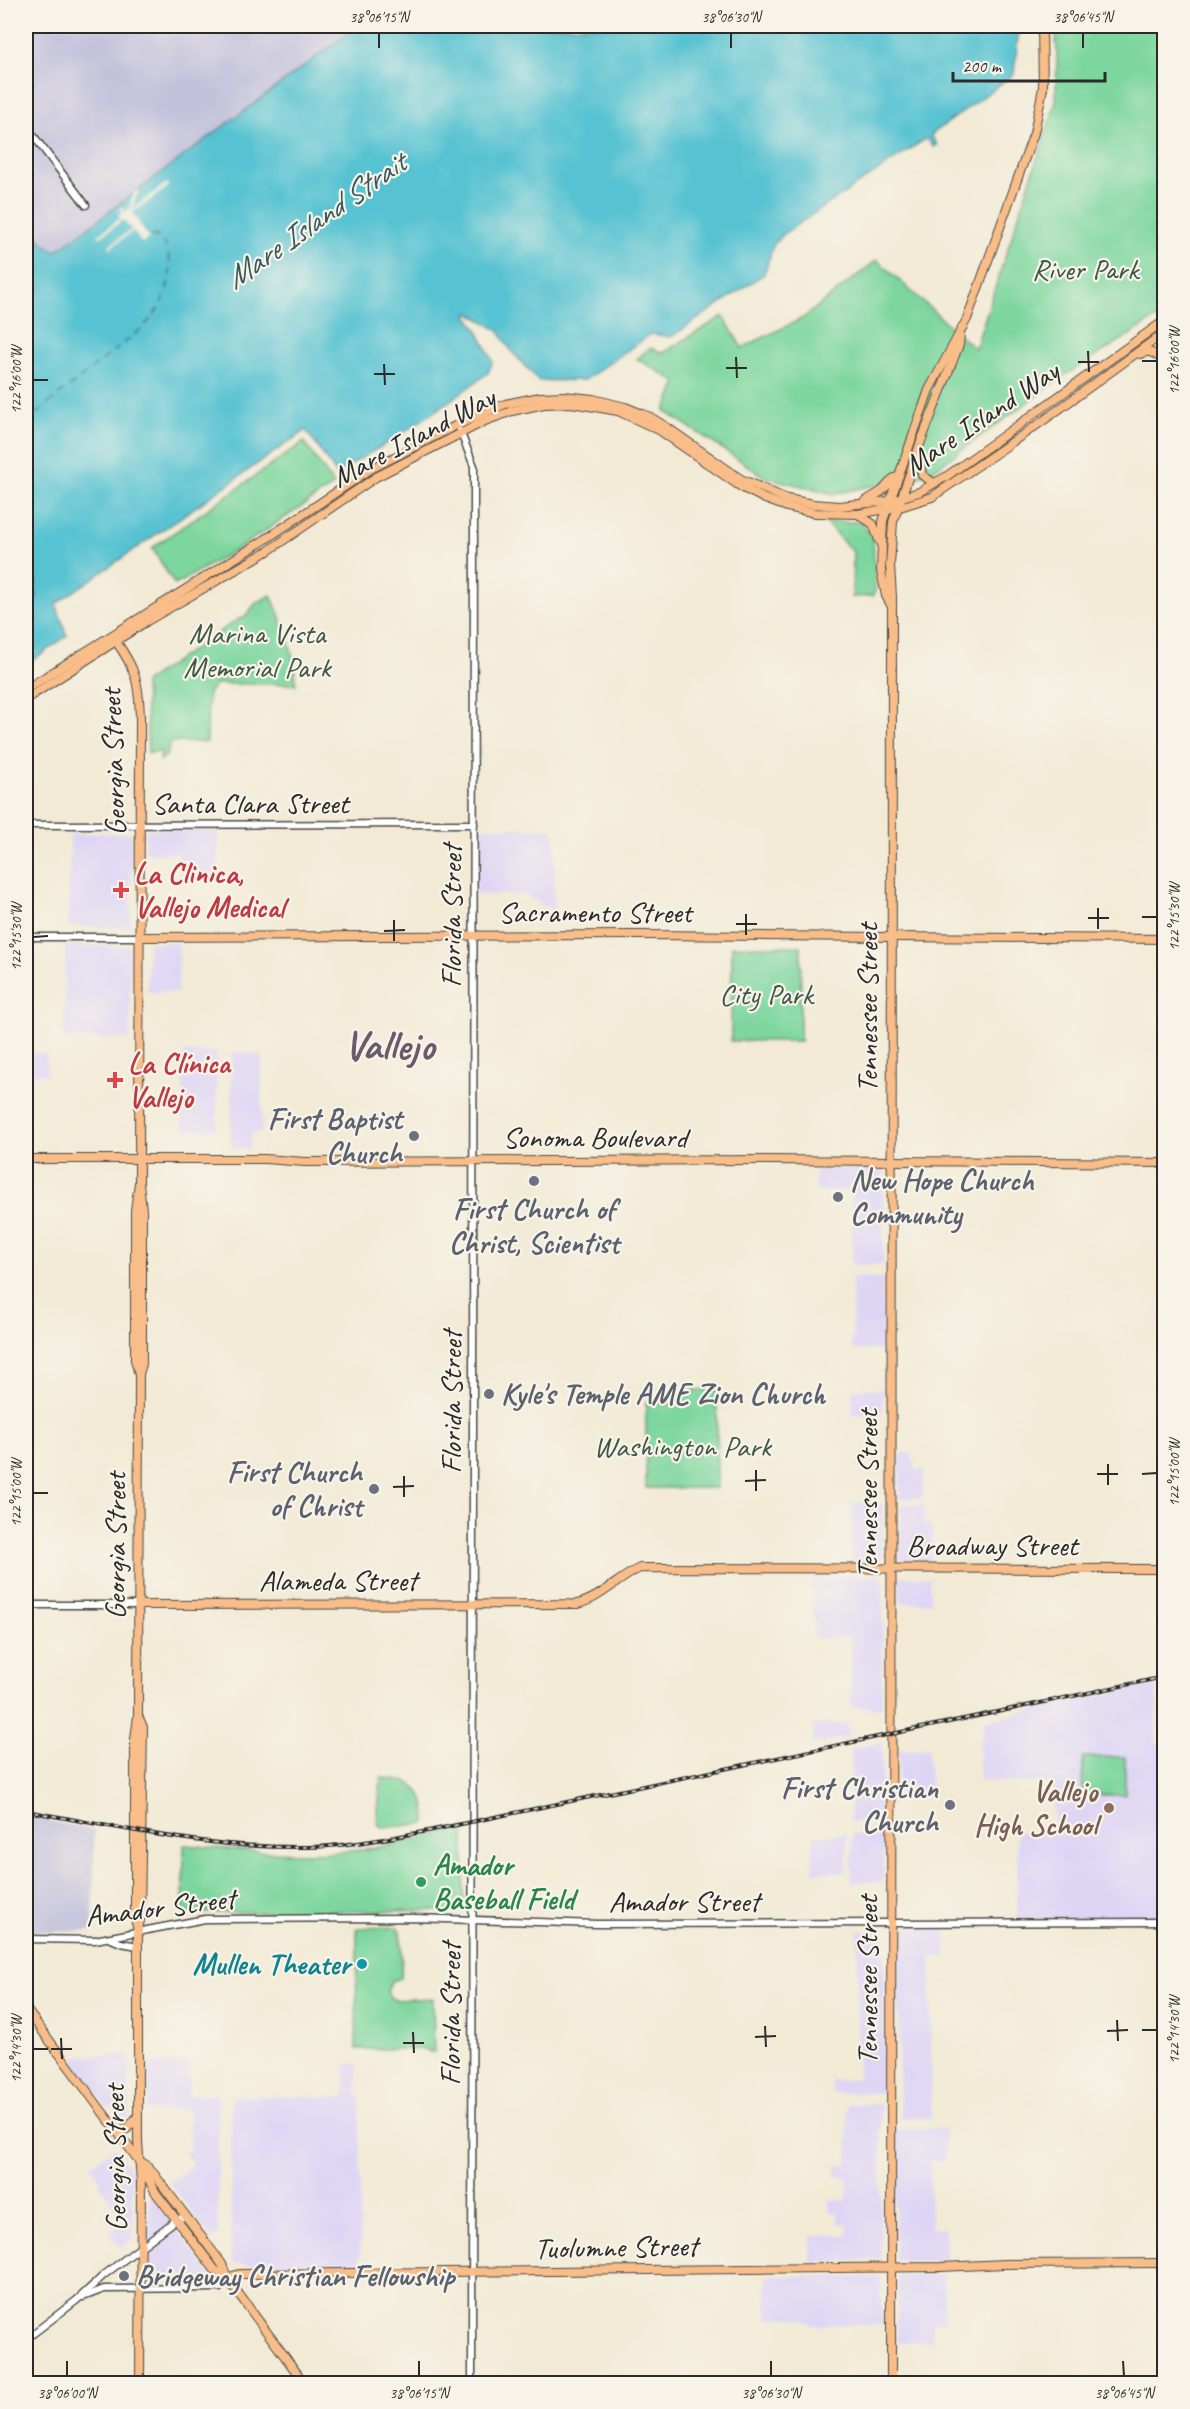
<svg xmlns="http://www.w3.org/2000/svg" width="1190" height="2409" viewBox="0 0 1190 2409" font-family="Caveat,sans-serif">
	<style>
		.built { fill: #ded5f5 }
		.industrial { fill: #c3c1db }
		.green { fill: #7cd69d; stroke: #548064; stroke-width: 1.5 }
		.water { fill: #57c2d2; stroke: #41767e; stroke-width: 1.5 }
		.pier { fill: #f2ead5 }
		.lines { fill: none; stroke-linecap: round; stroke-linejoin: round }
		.ferry { stroke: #38585d; stroke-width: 1.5; stroke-dasharray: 8 6; stroke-linecap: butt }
		.minor-casing { stroke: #494844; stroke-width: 9 }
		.major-casing { stroke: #494844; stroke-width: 10 }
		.minor { stroke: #fff; stroke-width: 6 }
		.major { stroke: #f8bd88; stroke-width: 8 }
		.rail-casing { stroke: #2b2b2b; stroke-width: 4 }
		.rail { stroke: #f7f3e8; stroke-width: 1.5; stroke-dasharray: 4.5; stroke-linecap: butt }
		.ticks { fill: none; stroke: #2b2b2b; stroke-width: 2 }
		.health-dot { fill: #e0444e; stroke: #f7f3e8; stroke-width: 2 }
		.worship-dot { fill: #6b7280; stroke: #f7f3e8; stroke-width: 2 }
		.education-dot { fill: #8d6e63; stroke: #f7f3e8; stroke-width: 2 }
		.leisure-dot { fill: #2e9e5b; stroke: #f7f3e8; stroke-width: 2 }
		.culture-dot { fill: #0f9aa8; stroke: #f7f3e8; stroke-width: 2 }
		.labels { text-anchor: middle; stroke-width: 4.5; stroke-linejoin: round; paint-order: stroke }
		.park-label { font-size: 30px; fill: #3f5648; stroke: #f7f3e8 }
		.street-label { font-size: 30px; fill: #2b2b2b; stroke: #f7f3e8 }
		.health-label { font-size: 30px; font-weight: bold; fill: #be3a42; stroke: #f7f3e8; text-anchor: start }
		.worship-label { font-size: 30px; font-weight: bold; fill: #5b616d; stroke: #f7f3e8; text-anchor: end }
		.education-label { font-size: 30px; font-weight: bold; fill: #785e54; stroke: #f7f3e8; text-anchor: end }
		.leisure-label { font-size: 30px; font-weight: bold; fill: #27864d; stroke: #f7f3e8; text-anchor: start }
		.culture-label { font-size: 30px; font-weight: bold; fill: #0d838f; stroke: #f7f3e8; text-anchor: end }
		.water-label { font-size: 32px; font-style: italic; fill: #38585d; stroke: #f7f3e8 }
		.town-label { font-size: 42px; font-weight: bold; fill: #695b6a; stroke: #f7f3e8 }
		.neatline { fill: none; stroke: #2b2b2b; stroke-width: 2 }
		.ticks-label { font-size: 15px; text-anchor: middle; fill: #2b2b2b }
	</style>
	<rect width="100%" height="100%" fill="#f7f3e8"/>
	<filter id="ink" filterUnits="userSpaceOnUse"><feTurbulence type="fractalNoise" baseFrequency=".0167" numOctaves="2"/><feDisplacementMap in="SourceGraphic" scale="12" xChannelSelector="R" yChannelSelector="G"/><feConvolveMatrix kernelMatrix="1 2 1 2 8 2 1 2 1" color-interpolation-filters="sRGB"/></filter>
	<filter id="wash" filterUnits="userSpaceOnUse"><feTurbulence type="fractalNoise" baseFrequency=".008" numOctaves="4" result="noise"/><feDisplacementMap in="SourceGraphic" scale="24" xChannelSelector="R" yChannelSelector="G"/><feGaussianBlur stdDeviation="1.35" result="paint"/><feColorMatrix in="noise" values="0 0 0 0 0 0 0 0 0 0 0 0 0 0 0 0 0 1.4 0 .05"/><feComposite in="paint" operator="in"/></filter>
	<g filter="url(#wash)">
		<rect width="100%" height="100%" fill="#f2ead5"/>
		<!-- built -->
		<g class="built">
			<polygon points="481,827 555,829 554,911 527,896 527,894 476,895 476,832"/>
			<polygon points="147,830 218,830 218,875 179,877 179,853 145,853 145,833"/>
			<polygon points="132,833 131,928 69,926 70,834"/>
			<polygon points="148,942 179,942 178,992 148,992 147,990"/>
			<polygon points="65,945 130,946 130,1039 64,1038"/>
			<polygon points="183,1052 216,1052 217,1129 183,1130"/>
			<rect x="26" y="1053" width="21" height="21"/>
			<polygon points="232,1053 262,1054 262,1132 251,1133 250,1149 231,1147"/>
			<polygon points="883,1168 883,1264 852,1265 852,1190 815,1191 815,1172 818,1169"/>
			<polygon points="852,1277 883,1278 882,1350 852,1350"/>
			<polygon points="852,1389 883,1389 882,1414 852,1414"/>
			<polygon points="900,1453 912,1453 912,1461 915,1461 916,1470 924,1470 923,1498 899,1499"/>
			<polygon points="851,1503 883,1503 882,1561 852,1561"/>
			<polygon points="902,1505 924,1505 924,1525 932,1525 931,1561 900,1560 900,1507"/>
			<polygon points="883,1575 882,1708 851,1707 851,1637 814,1638 812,1578"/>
			<polygon points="899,1576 930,1578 931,1603 900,1603"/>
			<polygon points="1157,1683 1156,1744 1164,1745 1164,1917 1017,1919 1017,1832 1054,1832 1053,1783 979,1781 979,1743 984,1734 983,1721"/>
			<polygon points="813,1724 848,1724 848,1737 813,1744"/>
			<polygon points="882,1742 882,1814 879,1820 850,1821 851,1749"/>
			<polygon points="929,1749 930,1795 899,1796 899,1750"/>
			<polygon points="884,1833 883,1882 851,1882 852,1834"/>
			<polygon points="847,1834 847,1872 813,1872 814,1835"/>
			<polygon points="946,1926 946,1956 931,1957 931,2118 902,2118 900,2115 897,1927"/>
			<polygon points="857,1931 884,1931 884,2093 832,2093 831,2081 858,2079"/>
			<polygon points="129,2055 130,2115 128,2118 120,2118 113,2107 106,2107 73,2061 76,2056"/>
			<polygon points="189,2063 189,2095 218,2095 218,2235 212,2240 170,2183 193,2164 183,2152 189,2151 189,2110 147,2110 147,2064"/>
			<polygon points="345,2064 357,2064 357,2096 360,2096 360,2264 235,2264 231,2259 231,2096 345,2097"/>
			<polygon points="847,2104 881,2104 881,2259 811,2263 811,2236 848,2235 848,2224 838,2224 838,2213 829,2212 829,2200 847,2200 848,2177 836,2176 836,2165 848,2164"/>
			<polygon points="945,2128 945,2160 930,2161 931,2227 945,2228 945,2261 895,2260 895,2130"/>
			<polygon points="114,2148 133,2172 133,2239 121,2248 109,2233 126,2220 122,2209 118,2211 99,2183 101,2181 91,2166"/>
			<polygon points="152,2196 217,2283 149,2283 149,2197"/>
			<polygon points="898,2275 943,2275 944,2321 933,2322 932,2342 897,2342"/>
			<polygon points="767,2276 881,2277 882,2325 813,2325 801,2318 766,2318"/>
		</g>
		<!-- industrial -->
		<g class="industrial">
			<polygon points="26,26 358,26 54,252 33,234 26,232"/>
			<polygon points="26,1817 94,1830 93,1931 26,1932"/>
		</g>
		<!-- green -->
		<g class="green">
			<polygon points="1055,26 1164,26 1164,313 1064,376 928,474 834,494 765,477 665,411 677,382 637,359 650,348 663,353 723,316 742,348 803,318 877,260 975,349 1056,102 1057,54"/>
			<polygon points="304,442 334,485 242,546 175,585 152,548"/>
			<polygon points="825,522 862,522 867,531 873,533 875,592 872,596 852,597 853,552"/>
			<path d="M271,595C284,625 295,652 296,684H216L208,693L207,742H171L166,756L160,760L161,752H153L148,754L145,682L240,618L242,620L256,603Z"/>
			<polygon points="732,946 801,946 800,1041 731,1041"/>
			<polygon points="680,1390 717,1390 717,1488 646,1488 646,1403 680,1403"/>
			<polygon points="1083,1757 1125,1757 1125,1795 1082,1795"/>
			<path d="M381,1778C415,1779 426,1789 426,1823L383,1828L377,1823Z"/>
			<path d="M464,1828V1910L183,1913L184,1845C243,1850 301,1857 360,1850C395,1846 430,1835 464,1828Z"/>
			<path d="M398,1927C404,1937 401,1965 401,1978L391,1981L387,1992L391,1998L395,2000L433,1998L434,2052H429L427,2049H356L357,1928Z"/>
		</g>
		<!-- water -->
		<path class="water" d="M358,26H1027L1018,36L1014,74L931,135L937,145L933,147L927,138L785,233L774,244L764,274L671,337L651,334L585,380L539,381L512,352L498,330L470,313L467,315L477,329L493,361L488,373C457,396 425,419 392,440C373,452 354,461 337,475L306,430L56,604L67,636L26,665V232L33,234L55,252Z"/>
		<!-- pier -->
		<polygon class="pier" points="167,183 169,186 132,213 149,238 142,243 133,231 110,248 109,246 132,229 123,220 100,237 98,235 121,218 118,217 123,212 121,209 115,213 122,207 126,211 124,213 128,211 134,192 139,189 131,210"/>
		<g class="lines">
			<!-- ferry -->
			<g class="ferry">
				<path d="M26,423C51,401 77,380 104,359C123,344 145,329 158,309C171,288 177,254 158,236H147"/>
				<path d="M26,551C34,574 42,592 32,616"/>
				<polyline points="26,579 31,592 32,612"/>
			</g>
		</g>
	</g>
	<g filter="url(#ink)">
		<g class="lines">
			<defs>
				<g id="minor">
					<polyline points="26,31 32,26"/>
					<polyline points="26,126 86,205"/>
					<polyline points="460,431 474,466 474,490 472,2384"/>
					<polyline points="26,825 474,824"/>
					<polyline points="26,937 139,937"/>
					<polyline points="26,1605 139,1605"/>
					<polyline points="109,1938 121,1943 138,1946"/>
					<polyline points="26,1939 95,1940 205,1919 414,1918 597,1924 1164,1922"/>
					<polyline points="83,2297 104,2289 220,2288 227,2278"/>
					<polyline points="26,2339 77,2300 104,2275 176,2220 186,2216"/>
				</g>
				<g id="major">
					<path d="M1140,354C1148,350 1152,352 1159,357"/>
					<polyline points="919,452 922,475 934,483"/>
					<polyline points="864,502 882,491 894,478"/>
					<polyline points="858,514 873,524 879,540"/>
					<polyline points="891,605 886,596 881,571 883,521 929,390 967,319 1034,133 1043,88 1042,26"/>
					<path d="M115,640C136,669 139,682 140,718L139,1183L142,1210V1364L139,1374"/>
					<polyline points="26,689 266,539 371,469 457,425 505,404 540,397 564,396 593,399 625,407 650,417 668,428 741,479 787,499 813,504 839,506 889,501 919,492 947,476 1164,321"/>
					<polyline points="26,699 147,621 268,551 376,477 485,421 512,411 544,404 572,403 618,411 659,430 741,487 765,499 787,507 816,513 858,514 903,506 932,497 1040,423 1164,333"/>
					<polyline points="139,937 640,935 1164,939"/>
					<polyline points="26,1159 265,1159 305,1162 766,1160 1164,1163"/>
					<polyline points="139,1183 135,1210 135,1360 139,1375 138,1716 135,1739 135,1918 138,1932 138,2142 141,2181 140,2384"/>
					<path d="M139,1605L577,1604C600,1599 618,1578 640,1568L1164,1569"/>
					<polyline points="138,1930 140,1920 143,1727 139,1718"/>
					<polyline points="26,2009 139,2161 156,2193 215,2270 227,2278"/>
					<polyline points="117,2131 127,2129 137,2117"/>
					<polyline points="141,2162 148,2166 222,2264 227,2278 305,2384"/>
					<polyline points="227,2278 239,2274 941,2267 1005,2264 1164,2263"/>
					<polyline points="891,2384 892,597 890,565 893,522 920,444 959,345 960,335"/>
				</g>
			</defs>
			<!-- minor casing -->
			<use href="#minor" class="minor-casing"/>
			<!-- major casing -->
			<use href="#major" class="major-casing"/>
			<!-- minor -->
			<use href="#minor" class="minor"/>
			<!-- major -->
			<use href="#major" class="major"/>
			<defs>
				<path id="rail" d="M26,1811C118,1827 211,1849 306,1847C347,1847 387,1838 428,1831L1164,1677"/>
			</defs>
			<!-- rail casing -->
			<use href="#rail" class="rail-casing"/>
			<!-- rail -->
			<use href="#rail" class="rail"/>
		</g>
	</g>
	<!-- ticks -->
	<path class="ticks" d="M379,33V48M731,33V48M1083,33V48M1088,351L1089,372M736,357L737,378M1142,361H1157M1078,362H1099M384,364L385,385M726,368H747M374,374H395M33,380H48M1098,908V929M746,914V935M1142,917H1157M1088,918H1109M394,920V941M736,924H757M384,931L405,930M33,937L48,936M1108,1464V1485M756,1470V1491M1097,1474H1118M1142,1474L1157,1473M404,1476V1497M745,1481L766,1480M393,1487L414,1486M33,1493H48M1117,2020L1118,2041M765,2026L766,2047M1142,2030H1157M1107,2031L1128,2030M413,2032L414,2053M755,2037L776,2036M61,2038L62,2059M403,2043H424M33,2049H48M51,2049H72M67,2361V2376M419,2361V2376M771,2361V2376M1123,2361L1124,2376"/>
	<!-- markers -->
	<g class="health-dot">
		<path d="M118 881h6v6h6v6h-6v6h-6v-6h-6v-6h6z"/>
		<path d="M112 1071h6v6h6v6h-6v6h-6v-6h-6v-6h6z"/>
	</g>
	<g class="worship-dot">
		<circle cx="414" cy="1136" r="6"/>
		<circle cx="534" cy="1181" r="6"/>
		<circle cx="838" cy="1197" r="6"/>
		<circle cx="489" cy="1394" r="6"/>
		<circle cx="374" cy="1489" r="6"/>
		<circle cx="950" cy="1805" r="6"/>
		<circle cx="124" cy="2276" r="6"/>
	</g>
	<circle class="education-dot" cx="1109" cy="1808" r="6"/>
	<circle class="leisure-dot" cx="421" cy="1882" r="6"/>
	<circle class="culture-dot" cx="362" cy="1964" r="6"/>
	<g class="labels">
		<!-- park labels -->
		<g class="park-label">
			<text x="1085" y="279">River Park</text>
			<text x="257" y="643">Marina Vista<tspan x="257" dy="34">Memorial Park</tspan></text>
			<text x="766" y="1004">City Park</text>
			<text x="682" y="1456">Washington Park</text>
		</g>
		<!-- street labels -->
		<g class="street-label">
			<text transform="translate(981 418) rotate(-34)" y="10">Mare Island Way</text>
			<text transform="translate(413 437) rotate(-28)" y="10">Mare Island Way</text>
			<text transform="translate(113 762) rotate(-92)" y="10">Georgia Street</text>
			<text x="250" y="813">Santa Clara Street</text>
			<text x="595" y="922">Sacramento Street</text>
			<text transform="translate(451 916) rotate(-90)" y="10">Florida Street</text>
			<text transform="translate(867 1008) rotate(-90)" y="10">Tennessee Street</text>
			<text x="595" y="1147">Sonoma Boulevard</text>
			<text transform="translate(451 1402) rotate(-90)" y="10">Florida Street</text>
			<text transform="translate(867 1494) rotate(-90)" y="10">Tennessee Street</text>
			<text x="992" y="1555">Broadway Street</text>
			<text transform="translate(115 1546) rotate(-90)" y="10">Georgia Street</text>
			<text x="338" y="1590">Alameda Street</text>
			<text x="684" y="1911">Amador Street</text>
			<text transform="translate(160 1907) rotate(-7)" y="10">Amador Street</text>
			<text transform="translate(867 1980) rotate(-90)" y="10">Tennessee Street</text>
			<text transform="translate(450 2014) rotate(-90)" y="10">Florida Street</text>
			<text transform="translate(115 2158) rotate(-91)" y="10">Georgia Street</text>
			<text transform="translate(616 2247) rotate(-1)" y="10">Tuolumne Street</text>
		</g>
		<!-- health labels -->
		<g class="health-label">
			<text x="134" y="883">La Clinica,<tspan x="134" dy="34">Vallejo Medical</tspan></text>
			<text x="128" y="1073">La Clínica<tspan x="128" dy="34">Vallejo</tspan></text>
		</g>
		<!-- worship labels -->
		<g class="worship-label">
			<text x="402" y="1129">First Baptist<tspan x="402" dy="34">Church</tspan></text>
			<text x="850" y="1190" text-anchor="start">New Hope Church<tspan x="850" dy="34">Community</tspan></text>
			<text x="534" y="1219" text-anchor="middle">First Church of<tspan x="534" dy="34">Christ, Scientist</tspan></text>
			<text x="501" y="1404" text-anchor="start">Kyle's Temple AME Zion Church</text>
			<text x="362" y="1482">First Church<tspan x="362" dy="34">of Christ</tspan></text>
			<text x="938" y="1798">First Christian<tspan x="938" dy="34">Church</tspan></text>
			<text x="136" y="2286" text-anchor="start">Bridgeway Christian Fellowship</text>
		</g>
		<!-- education labels -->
		<g class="education-label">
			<text x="1097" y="1801">Vallejo<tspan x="1097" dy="34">High School</tspan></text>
		</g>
		<!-- leisure labels -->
		<g class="leisure-label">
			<text x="433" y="1875">Amador<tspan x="433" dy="34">Baseball Field</tspan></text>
		</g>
		<!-- culture labels -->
		<g class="culture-label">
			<text x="350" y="1974">Mullen Theater</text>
		</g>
		<!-- water labels -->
		<g class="water-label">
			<text transform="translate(315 220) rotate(-35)" y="11">Mare Island Strait</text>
		</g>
		<!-- town labels -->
		<g class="town-label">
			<text x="389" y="1059">Vallejo</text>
		</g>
	</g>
	<!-- margin -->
	<rect width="1190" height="2409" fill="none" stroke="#f7f3e8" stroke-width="66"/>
	<!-- scale -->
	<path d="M953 72v9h152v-9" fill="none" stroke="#2b2b2b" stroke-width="3"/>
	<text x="962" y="72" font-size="18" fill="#2b2b2b" stroke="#f7f3e8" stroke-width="4.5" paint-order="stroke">200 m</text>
	<rect x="33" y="33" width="1124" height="2343" class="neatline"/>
	<g class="ticks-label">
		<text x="379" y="22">38°06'15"N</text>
		<text x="731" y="22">38°06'30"N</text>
		<text x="1083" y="22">38°06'45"N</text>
		<text transform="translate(1174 361) rotate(-90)" y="5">122°16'00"W</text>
		<text transform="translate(16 380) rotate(-90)" y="5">122°16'00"W</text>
		<text transform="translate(1174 917) rotate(-90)" y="5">122°15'30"W</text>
		<text transform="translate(16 937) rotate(-90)" y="5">122°15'30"W</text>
		<text transform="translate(1174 1473) rotate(-90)" y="5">122°15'00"W</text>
		<text transform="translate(16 1493) rotate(-90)" y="5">122°15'00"W</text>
		<text transform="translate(1174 2030) rotate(-90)" y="5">122°14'30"W</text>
		<text transform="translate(16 2049) rotate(-90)" y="5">122°14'30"W</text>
		<text x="67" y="2398">38°06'00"N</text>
		<text x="419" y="2398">38°06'15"N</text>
		<text x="771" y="2398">38°06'30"N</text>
		<text x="1124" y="2398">38°06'45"N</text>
	</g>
</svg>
